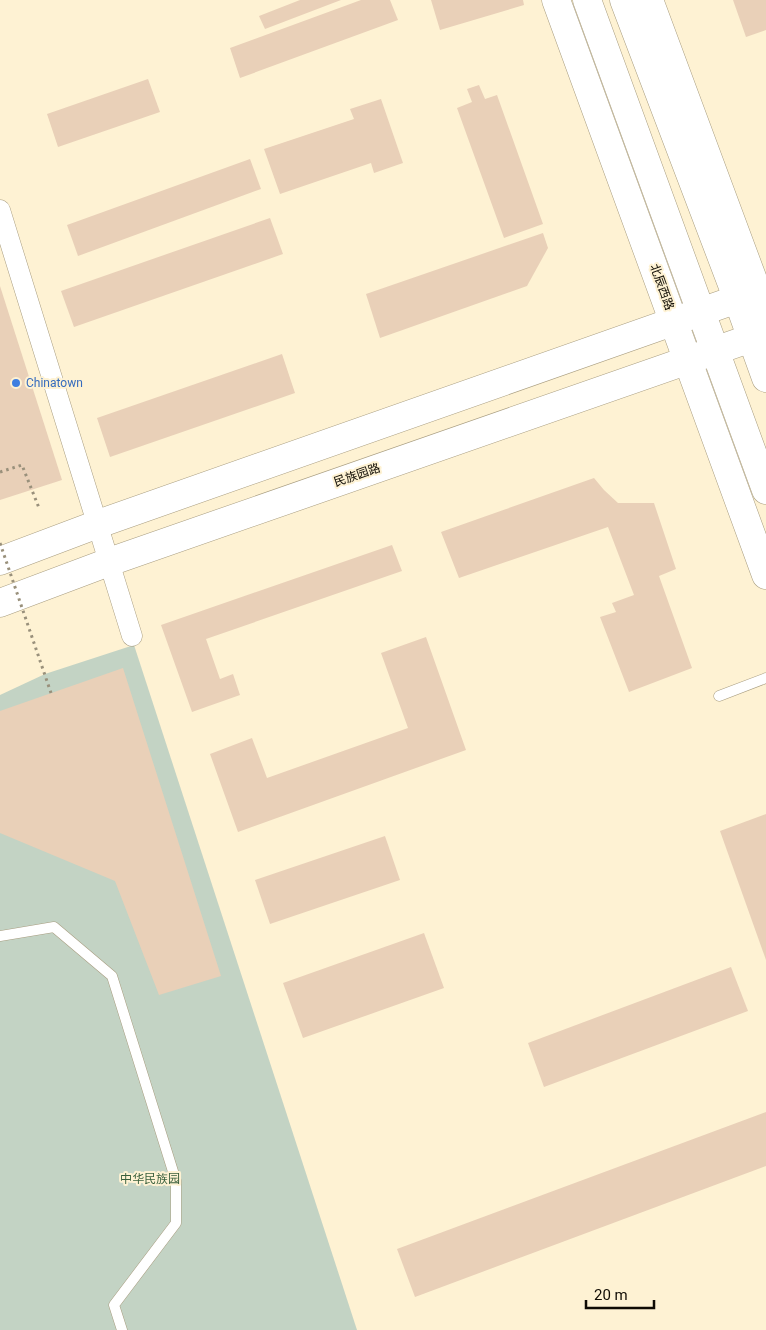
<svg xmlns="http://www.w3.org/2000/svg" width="766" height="1330" viewBox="0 0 766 1330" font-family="Roboto,'Noto Sans SC',sans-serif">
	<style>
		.green { fill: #c3d3c4 }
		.building { fill: #e9d0b8 }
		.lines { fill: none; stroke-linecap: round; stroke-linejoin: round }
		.lane-casing { stroke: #a89d80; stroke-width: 11 }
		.street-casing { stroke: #a89d80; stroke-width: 21 }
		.secondary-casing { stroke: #a89d80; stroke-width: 29 }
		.path { stroke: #99907b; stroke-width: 3; stroke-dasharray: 2.5 4; stroke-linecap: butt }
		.lane { stroke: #fff; stroke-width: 10 }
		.street { stroke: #fff; stroke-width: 20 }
		.secondary { stroke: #fff; stroke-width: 28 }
		.path-bridge { stroke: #99907b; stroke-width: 3; stroke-dasharray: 2.5 4; stroke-linecap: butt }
		.shop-dot { fill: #3f7fe0; stroke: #fef2d3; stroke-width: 2 }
		.labels { text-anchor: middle; stroke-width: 4; stroke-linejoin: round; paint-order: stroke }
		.street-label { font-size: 12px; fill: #0f0b03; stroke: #fef2d3 }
		.shop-label { font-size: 12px; fill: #366cbe; stroke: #fef2d3; text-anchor: start }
		.park-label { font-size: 12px; fill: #385f3c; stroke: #fef2d3 }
	</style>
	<rect width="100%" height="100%" fill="#fef2d3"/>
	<!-- green -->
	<polygon class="green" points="134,645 357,1330 0,1330 0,695 45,674"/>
	<!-- building -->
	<g class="building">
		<polygon points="300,0 341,0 265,29 259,16"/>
		<polygon points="361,0 390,0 398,20 240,78 230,48"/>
		<polygon points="431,0 523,0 524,5 440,30"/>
		<polygon points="733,0 766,0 766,30 746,37"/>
		<polygon points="148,79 160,112 58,147 47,114"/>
		<polygon points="479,85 485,99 497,95 543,224 504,238 457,108 472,102 467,89"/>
		<polygon points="381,99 403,163 374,173 371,163 280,194 264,149 354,119 350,109"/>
		<polygon points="250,159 261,189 78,256 67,225"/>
		<polygon points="270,218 283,254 74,327 61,291"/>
		<polygon points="543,233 548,248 527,286 380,338 366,294"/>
		<polygon points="0,286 62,480 0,500"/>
		<polygon points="282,354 295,393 110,457 97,418"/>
		<polygon points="594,478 604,490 618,503 654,503 676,569 659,576 692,668 629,692 600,617 616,612 612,603 634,595 608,527 459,578 441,532"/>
		<polygon points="392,545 402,571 206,639 220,679 233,674 240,695 192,712 161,625"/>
		<polygon points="426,637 466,750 238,832 210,754 252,738 267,778 408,728 381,653"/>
		<polygon points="123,668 221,976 159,995 115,881 0,833 0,711"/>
		<polygon points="766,814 766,960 720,831"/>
		<polygon points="385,836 400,880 270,924 255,880"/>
		<polygon points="424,933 444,988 303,1038 283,983"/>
		<polygon points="731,967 748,1011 544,1087 528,1043"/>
		<polygon points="766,1112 766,1166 415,1297 397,1249"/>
	</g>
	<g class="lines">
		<defs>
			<g id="lane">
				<polyline points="719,696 766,678"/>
				<polyline points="0,936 54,927 112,976 176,1181 176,1223 114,1305 122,1330"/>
			</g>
			<polyline id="street" points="0,210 132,636"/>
			<g id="secondary">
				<polyline points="556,0 766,575"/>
				<polyline points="587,0 766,490"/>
				<polyline points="624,0 738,300 766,378"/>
				<polyline points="649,0 766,315"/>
				<polyline points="0,561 98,524 766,289"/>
				<polyline points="0,603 109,562 766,333"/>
			</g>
		</defs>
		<!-- lane casing -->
		<use href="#lane" class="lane-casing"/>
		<!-- street casing -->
		<use href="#street" class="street-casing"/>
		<!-- secondary casing -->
		<use href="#secondary" class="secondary-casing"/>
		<!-- path -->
		<polyline class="path" points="0,472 22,465 39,508"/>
		<!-- lane -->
		<use href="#lane" class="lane"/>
		<!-- street -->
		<use href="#street" class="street"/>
		<!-- secondary -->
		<use href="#secondary" class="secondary"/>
		<!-- path-bridge -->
		<polyline class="path-bridge" points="0,543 51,693"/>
	</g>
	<!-- markers -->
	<circle class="shop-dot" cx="16" cy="383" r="5"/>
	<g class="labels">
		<!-- street labels -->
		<g class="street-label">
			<text transform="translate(662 287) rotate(70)" y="4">北辰西路</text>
			<text transform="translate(357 475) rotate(-19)" y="4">民族园路</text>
		</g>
		<!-- shop labels -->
		<g class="shop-label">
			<text x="26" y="387">Chinatown</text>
		</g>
		<!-- park labels -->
		<g class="park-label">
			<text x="150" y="1183">中华民族园</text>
		</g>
	</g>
	<!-- scale -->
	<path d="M586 1300v8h68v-8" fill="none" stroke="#0f0b03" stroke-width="2.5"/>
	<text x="594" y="1300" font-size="15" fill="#0f0b03" stroke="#fef2d3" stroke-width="4" paint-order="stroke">20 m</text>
</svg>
